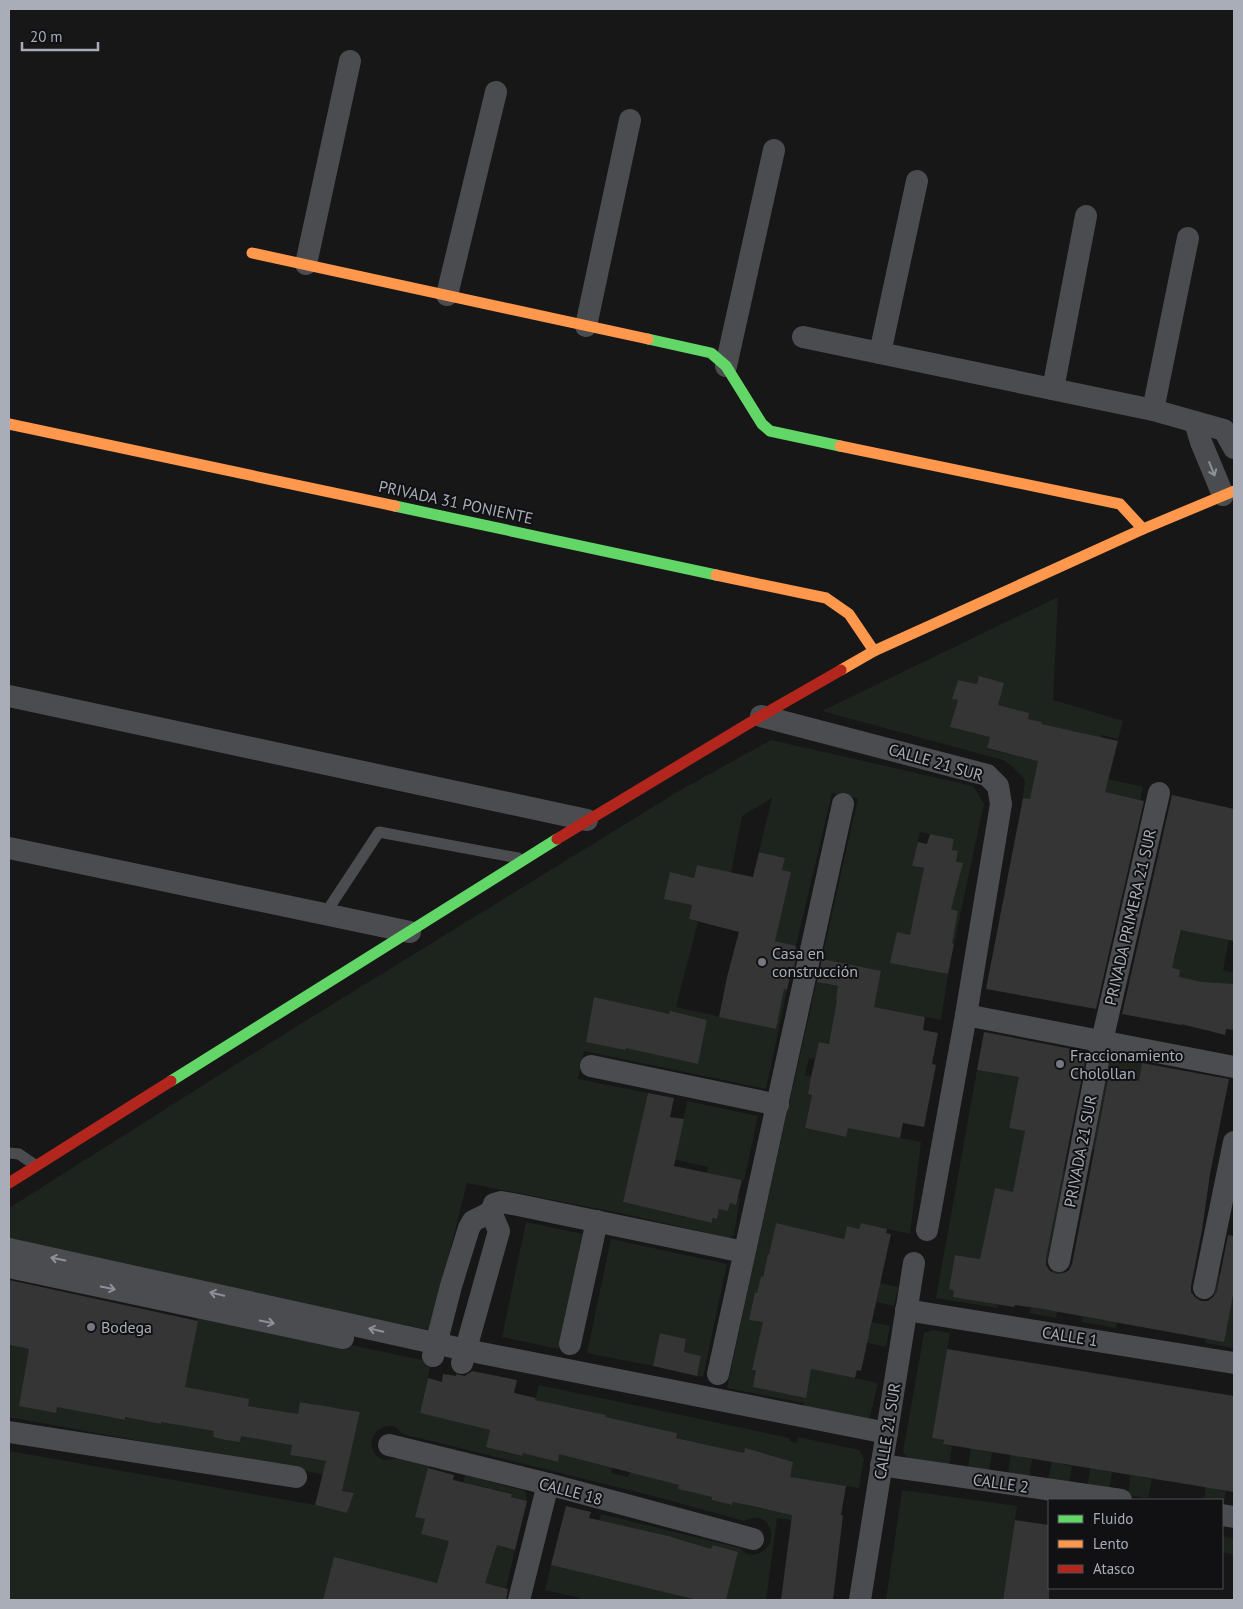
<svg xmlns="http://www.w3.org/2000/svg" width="1243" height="1609" viewBox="0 0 1243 1609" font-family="'PT Sans',sans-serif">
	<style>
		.green { fill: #1d241e; fill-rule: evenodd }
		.building { fill: #353536 }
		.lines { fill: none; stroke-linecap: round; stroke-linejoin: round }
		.lane { stroke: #4b4c50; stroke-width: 11 }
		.street { stroke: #4b4c50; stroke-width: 22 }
		.fast { stroke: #63d668; stroke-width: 11 }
		.slow { stroke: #ff974d; stroke-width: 11 }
		.jam { stroke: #b3261e; stroke-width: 11 }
		.oneway { stroke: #8c9099 }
		.poi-dot { fill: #757880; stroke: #111113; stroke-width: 2 }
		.labels { text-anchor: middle; stroke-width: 4; stroke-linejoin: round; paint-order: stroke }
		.street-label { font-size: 16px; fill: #a8adb8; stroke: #111113 }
		.poi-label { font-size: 16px; fill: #a8adb8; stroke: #111113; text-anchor: start }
	</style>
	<rect width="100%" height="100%" fill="#171717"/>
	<!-- green -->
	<g class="green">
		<polygon points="1058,597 1053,700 1123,721 1118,739 1102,735 1097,757 1094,736 1074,731 1039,733 1042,722 1028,719 998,705 977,684 958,680 953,699 958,700 951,727 977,734 991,732 987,749 1032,759 1047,751 1030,799 1023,798 1025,780 1013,767 1003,760 822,711"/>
		<path d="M771,740L973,786L984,804L954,944L897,933L891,963L948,974L941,1020L880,1008L854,1129L921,1142L910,1234L861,1223L859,1229L847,1226L844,1239L776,1223L773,1238L777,1256L768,1255L763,1277L761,1276L759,1286L767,1295L755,1292L750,1320L810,1331L803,1367L878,1383L870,1417L865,1420L804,1407V1403L727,1388L763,1220L858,798L832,793L796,946L739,933L783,906L791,872L782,870L785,858L759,852L772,798L742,816L731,873L697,865L694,878L670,873L694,897L689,919L698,922L676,1007L775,1029L780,1010L769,986L787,990L766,1089L584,1051L578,1079L648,1093L639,1136L677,1151L687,1101L758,1116L744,1180L707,1173L708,1167L676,1160L634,1157L623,1202L711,1223L712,1218L717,1219L719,1209L728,1211L730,1203L736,1205L738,1198H740L734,1235L730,1238L620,1213L467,1183L430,1330L9,1244V1208L289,1031L679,791ZM920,832L954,839L952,850L958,851L956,862L925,869L912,866ZM917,901L958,911L955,923ZM830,961L881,972L873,1007L838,986L825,984ZM594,997L635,1007L625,1050L586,1041ZM670,1012L707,1020L698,1064L660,1055ZM819,1042L829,1044L845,1137L805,1128L812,1095L808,1094L812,1077L805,1075L809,1058L815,1059Z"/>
		<polygon points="1086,774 1143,787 1140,800 1098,791"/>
		<polygon points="1188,900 1229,940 1223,970 1234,973 1234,988 1191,980 1186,1005 1211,1031 1181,1025 1185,1006 1163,967 1164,958 1175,959"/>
		<polygon points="1107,1054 1143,1060 1139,1081 1149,1161 1087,1148"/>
		<path d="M977,1070L1020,1077L1009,1128L1025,1131L1052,1169L1066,1171L1047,1263L1041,1262L995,1188L982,1249L1006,1254L997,1308L936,1298ZM955,1255L993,1261L954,1291L949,1289Z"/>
		<polygon points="526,1222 583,1234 559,1349 502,1337"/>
		<polygon points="611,1239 727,1264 703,1377 697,1376 701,1356 684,1352 686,1339 660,1333 653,1366 587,1353"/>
		<polygon points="1054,1264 1064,1270 1056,1318 1029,1313 1031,1307 1046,1310"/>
		<polygon points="1218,1273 1234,1276 1234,1348 1205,1343"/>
		<polygon points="880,1283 898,1287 894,1306 872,1301 878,1294"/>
		<polygon points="1108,1306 1119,1308 1116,1328 1082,1322 1083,1317 1106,1321"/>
		<path d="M199,1313L431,1362L420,1413L457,1421L470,1416L468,1425L488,1429L490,1418L500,1451L521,1456L524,1448L540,1457L557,1462L563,1438L612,1467L611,1473L628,1477L631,1467L680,1480L679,1489L698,1494L714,1491L712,1500L732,1505L738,1482L743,1489L740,1504L777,1512L782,1476L783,1459L745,1449L744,1453L676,1438V1433L641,1425L604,1422L605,1415L570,1407L569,1414L534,1406L539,1385L785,1437L789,1438V1441L797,1443L798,1437L859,1450L864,1459L859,1488L807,1480L800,1521L777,1518L766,1600H726L738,1552L713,1545L711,1549L648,1531L645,1542L597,1528L601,1514L740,1548C745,1554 750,1556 757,1554C782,1547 772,1506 744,1521L661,1498L415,1437C411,1436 406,1435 403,1434C398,1431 398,1426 391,1426C373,1425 364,1448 380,1458C386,1462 392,1458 399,1459C409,1460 419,1464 429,1466L416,1516L425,1519L421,1534L489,1488L463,1482L465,1475L525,1491L527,1501L511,1497L512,1493L494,1489L480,1545H497L515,1550L506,1588L484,1583L480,1600H468L475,1569L443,1562L433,1600H429L432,1590L334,1558L323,1600H9V1451L315,1505L347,1513L354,1493L320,1487L322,1474L9,1417V1345L80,1360L97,1380L91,1414L124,1420L125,1417L160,1424L163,1411L186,1381ZM300,1402L317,1405L321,1435L316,1460L290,1455ZM248,1406L267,1409L241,1436L240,1441L213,1437L214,1431L193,1427ZM338,1408L360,1412L347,1467L325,1461Z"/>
		<polygon points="872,1322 890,1326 886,1347 864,1342 866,1333 870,1334"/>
		<polygon points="933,1330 950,1333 932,1438 944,1440 943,1444 952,1446 949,1465 908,1458 903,1452 924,1333"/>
		<polygon points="971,1445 984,1447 983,1451 992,1452 989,1472 968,1468"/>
		<polygon points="1011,1452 1024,1454 1023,1458 1032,1459 1029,1478 1008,1475"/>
		<polygon points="1052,1459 1064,1461 1063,1465 1072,1466 1069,1485 1048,1481"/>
		<polygon points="1091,1465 1103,1467 1103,1471 1112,1472 1109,1492 1087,1488"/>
		<polygon points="1131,1472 1144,1474 1143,1478 1152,1479 1148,1498 1128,1495"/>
		<polygon points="1206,1484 1218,1486 1218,1490 1226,1491 1223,1510 1222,1510 1222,1500 1204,1500"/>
		<polygon points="902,1490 1017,1506 1003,1600 886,1600"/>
		<polygon points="1222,1536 1234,1539 1234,1555 1222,1552"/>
		<polygon points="551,1565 697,1600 580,1600 580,1598 545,1590"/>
	</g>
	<!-- building -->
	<g class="building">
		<polygon points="979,676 1004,683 998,705 1029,713 1028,719 1042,722 1041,724 1118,741 1105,792 1144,801 1096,1009 986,989 1023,798 1030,799 1038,761 987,748 990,737 950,727 958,700 952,699 958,680 977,684"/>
		<polygon points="1172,795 1234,809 1234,941 1181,930 1172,968 1180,970 1179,977 1202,982 1234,984 1234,1030 1226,1029 1225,1035 1182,1024 1181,1025 1122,1014"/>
		<polygon points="930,834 954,839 952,850 958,851 956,862 963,863 951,909 958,911 952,943 954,944 948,974 890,963 897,932 910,935 924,868 912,866 918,842 927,844"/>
		<polygon points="759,852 785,858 782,870 791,872 775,941 796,946 795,953 797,953 792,978 790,977 787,990 784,989 776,1029 719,1017 727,977 739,932 689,919 692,905 664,899 670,872 694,878 697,865 753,877"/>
		<polygon points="822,959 881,971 874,1007 925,1017 923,1030 938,1033 932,1064 936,1065 924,1127 903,1123 900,1138 848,1128 846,1137 805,1128 812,1095 808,1094 811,1077 819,1042 829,1044 837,1000 836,999 838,986 817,982"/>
		<polygon points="594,997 669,1014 670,1011 707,1020 698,1064 626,1048 625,1050 586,1042"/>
		<polygon points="984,1032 1087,1052 1046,1258 1046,1265 1050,1271 1057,1274 1064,1273 1069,1270 1072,1264 1109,1075 1139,1081 1142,1063 1229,1079 1210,1174 1202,1230 1191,1286 1191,1292 1195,1297 1201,1301 1208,1301 1214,1296 1217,1291 1228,1235 1234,1236 1234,1290 1224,1342 1037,1308 1015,1305 1014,1307 953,1297 954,1291 949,1289 955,1255 980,1259 995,1188 1013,1192 1025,1131 1009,1128 1019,1077 977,1070"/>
		<polygon points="648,1093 674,1098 670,1117 684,1119 674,1166 742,1180 736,1205 730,1203 728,1211 719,1209 717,1219 712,1218 712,1223 623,1202"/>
		<polygon points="776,1223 844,1239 847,1226 859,1229 861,1223 887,1229 886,1233 891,1234 861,1371 857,1370 855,1378 811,1369 806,1398 753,1387 756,1370 752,1370 763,1322 749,1320 755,1292 757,1293 761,1276 763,1277 768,1254 769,1255"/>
		<polygon points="9,1280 198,1321 185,1387 249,1399 248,1406 298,1414 300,1402 360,1412 342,1491 354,1493 347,1513 315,1505 326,1461 290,1455 292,1445 241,1436 240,1442 226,1440 213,1437 214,1431 161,1422 161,1424 125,1417 125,1420 57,1407 56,1413 19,1406 29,1349 9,1345"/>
		<polygon points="660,1333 686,1339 684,1352 701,1356 697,1376 653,1366"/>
		<polygon points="947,1349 1234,1396 1234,1492 943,1444 944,1440 932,1438"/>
		<polygon points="472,1371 517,1380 514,1393 536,1398 535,1400 606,1415 605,1417 677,1433 676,1438 744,1453 745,1448 793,1462 790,1477 846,1486 841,1515 843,1515 833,1600 781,1600 792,1515 733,1502 732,1505 712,1500 712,1497 678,1489 679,1485 559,1454 558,1462 523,1453 522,1456 486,1447 490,1430 420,1413 428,1378 442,1382 443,1374 456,1376 456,1374 465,1376"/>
		<polygon points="428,1468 454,1475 453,1480 512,1494 511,1497 527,1501 515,1550 497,1545 485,1583 508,1589 506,1600 323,1600 334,1557 437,1583 449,1541 421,1534 425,1519 415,1517"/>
		<polygon points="566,1506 591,1512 589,1518 668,1536 711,1549 713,1545 738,1552 726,1600 697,1600 551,1565"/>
		<polygon points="1015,1520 1049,1525 1049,1600 1003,1600"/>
	</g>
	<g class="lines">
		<!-- lane -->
		<g class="lane">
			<polyline points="325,914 379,832 518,858"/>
			<polyline points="9,1153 19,1154 35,1165"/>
		</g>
		<!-- street -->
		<g class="street">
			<polyline points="306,264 350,61"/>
			<polyline points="447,295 496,92"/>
			<polyline points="586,326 630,120"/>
			<polyline points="803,337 1153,410 1224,430 1234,448"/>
			<polyline points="880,353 917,181"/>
			<polyline points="726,366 774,150"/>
			<polyline points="1053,389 1086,216"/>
			<polyline points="1153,410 1188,238"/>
			<polyline points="1195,422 1201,442 1223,495"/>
			<polyline points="9,696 587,820"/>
			<polyline points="761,716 987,775 998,786 1001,804 966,1015 927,1230"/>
			<polyline points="9,848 410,932"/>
			<polyline points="966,1015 1234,1067"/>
			<polyline points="591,1066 778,1105"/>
			<polyline points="9,1249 466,1350 887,1433"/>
			<polyline points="1059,1261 1102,1041 1159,793"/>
			<polyline points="9,1267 343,1338"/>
			<polyline points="1204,1288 1234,1142"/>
			<polyline points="906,1310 1234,1363"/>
			<polyline points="570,1344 597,1221"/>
			<polyline points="433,1356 451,1286 469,1228 473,1221 491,1212"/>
			<polyline points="462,1363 499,1231 491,1212 494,1204 501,1202 518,1205 744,1252"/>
			<polyline points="718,1374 843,804"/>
			<polyline points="9,1432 296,1477"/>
			<polyline points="389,1445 548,1484 753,1539"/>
			<polyline points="881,1465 1121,1500"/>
			<polyline points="1222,1515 1234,1517"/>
			<polyline points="519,1600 548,1484"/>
			<polyline points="860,1600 914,1263"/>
		</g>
		<!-- fast -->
		<g class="fast">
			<polyline points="648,339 711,353 726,366 762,424 770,431 840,446"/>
			<polyline points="395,506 716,575"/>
			<polyline points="171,1081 557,839"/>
		</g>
		<!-- slow -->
		<g class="slow">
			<polyline points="252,253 648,339"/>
			<polyline points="9,424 395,506"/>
			<polyline points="840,446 1120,504 1143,529"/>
			<polyline points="716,575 826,598 849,614 874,651"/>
			<polyline points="841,670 874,651 1143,529 1234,491"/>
		</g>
		<!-- jam -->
		<g class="jam">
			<polyline points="557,839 761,716 841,670"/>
			<polyline points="9,1183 171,1081"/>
		</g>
	</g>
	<!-- one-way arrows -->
	<defs><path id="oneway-shaft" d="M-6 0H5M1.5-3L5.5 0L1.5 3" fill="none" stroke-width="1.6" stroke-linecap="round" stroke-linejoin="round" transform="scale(1.25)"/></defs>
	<g class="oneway">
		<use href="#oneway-shaft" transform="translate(1212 469) rotate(68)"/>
		<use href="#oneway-shaft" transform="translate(58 1259) rotate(-168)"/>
		<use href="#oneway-shaft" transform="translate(108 1288) rotate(12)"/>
		<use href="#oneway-shaft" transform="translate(217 1294) rotate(-167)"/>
		<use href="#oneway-shaft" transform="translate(267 1322) rotate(12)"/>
		<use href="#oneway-shaft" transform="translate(376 1330) rotate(-167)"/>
	</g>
	<!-- markers -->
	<g class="poi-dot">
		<circle cx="762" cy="962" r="5"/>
		<circle cx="1060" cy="1064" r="5"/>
		<circle cx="91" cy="1327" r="5"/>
	</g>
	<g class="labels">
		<!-- street labels -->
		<g class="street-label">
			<text transform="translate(456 502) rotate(12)" y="6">PRIVADA 31 PONIENTE</text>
			<text transform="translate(936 762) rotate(16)" y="6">CALLE 21 SUR</text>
			<text transform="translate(1130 917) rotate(-77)" y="6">PRIVADA PRIMERA 21 SUR</text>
			<text transform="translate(1080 1151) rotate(-79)" y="6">PRIVADA 21 SUR</text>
			<text transform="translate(1070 1336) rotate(9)" y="6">CALLE 1</text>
			<text transform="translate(887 1431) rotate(-81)" y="6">CALLE 21 SUR</text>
			<text transform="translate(1001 1483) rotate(8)" y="6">CALLE 2</text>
			<text transform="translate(571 1491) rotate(15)" y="6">CALLE 18</text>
		</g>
		<!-- poi labels -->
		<g class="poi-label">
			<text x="772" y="959">Casa en<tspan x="772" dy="18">construcción</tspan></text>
			<text x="1070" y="1061">Fraccionamiento<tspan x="1070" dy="18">Cholollan</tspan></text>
			<text x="101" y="1333">Bodega</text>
		</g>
	</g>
	<!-- border -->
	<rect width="1243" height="1609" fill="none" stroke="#a8adb8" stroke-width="20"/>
	<!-- legend -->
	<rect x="1048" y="1499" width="175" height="90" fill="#111113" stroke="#4d4f55"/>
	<rect x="1058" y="1515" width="25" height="8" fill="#63d668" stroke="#4d4f55"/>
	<text x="1093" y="1524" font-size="15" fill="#a8adb8">Fluido</text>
	<rect x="1058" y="1540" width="25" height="8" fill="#ff974d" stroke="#4d4f55"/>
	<text x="1093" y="1549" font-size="15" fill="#a8adb8">Lento</text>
	<rect x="1058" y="1565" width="25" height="8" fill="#b3261e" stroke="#4d4f55"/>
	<text x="1093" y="1574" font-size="15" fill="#a8adb8">Atasco</text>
	<!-- scale -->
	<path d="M22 42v8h76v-8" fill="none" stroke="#a8adb8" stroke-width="2.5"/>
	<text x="30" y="42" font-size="15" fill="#a8adb8" stroke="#111113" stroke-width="4" paint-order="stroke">20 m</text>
</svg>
